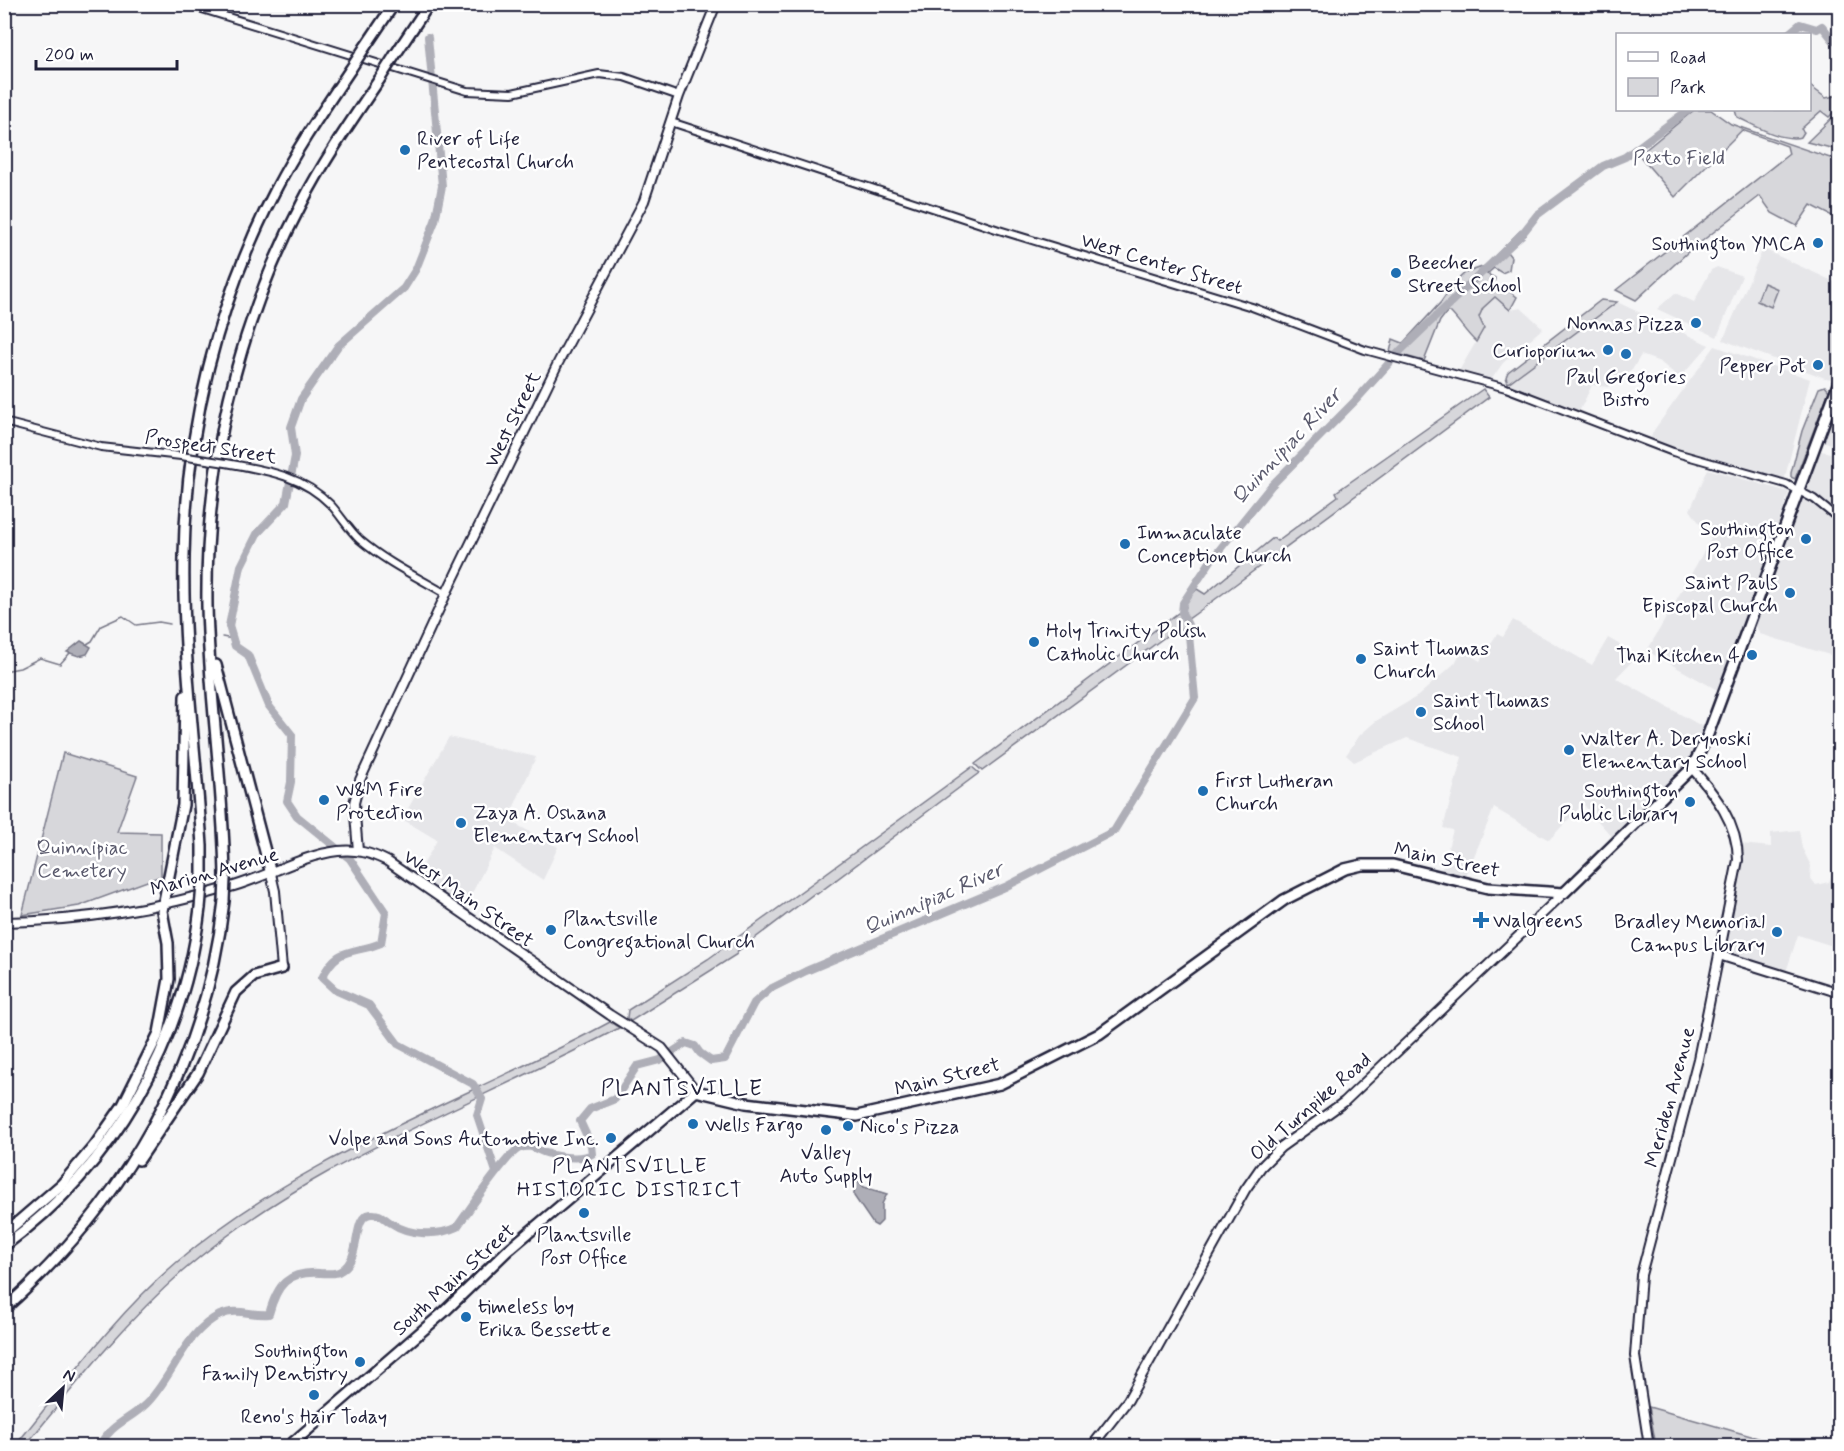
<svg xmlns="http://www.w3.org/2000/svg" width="1844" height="1451" viewBox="0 0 1844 1451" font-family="Mynerve,sans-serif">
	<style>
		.built { fill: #e6e6e9 }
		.green { fill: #d7d7db; stroke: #7c7c8b; stroke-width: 1.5 }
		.water { fill: #aeaeb7; stroke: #767685; stroke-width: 1.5 }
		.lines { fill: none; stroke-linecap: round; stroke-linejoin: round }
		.stream { stroke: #767685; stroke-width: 1.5 }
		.river { stroke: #aeaeb7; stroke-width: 8 }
		.minor-casing { stroke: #22223b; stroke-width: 10 }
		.major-casing { stroke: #22223b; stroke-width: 12 }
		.highway-casing { stroke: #22223b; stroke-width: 14 }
		.minor { stroke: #fff; stroke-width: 6 }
		.major { stroke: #fff; stroke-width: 8 }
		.highway { stroke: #fff; stroke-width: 9 }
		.minor-bridge-casing { stroke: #22223b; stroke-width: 10; stroke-linecap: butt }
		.highway-bridge-casing { stroke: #22223b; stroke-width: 14; stroke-linecap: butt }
		.minor-bridge { stroke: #fff; stroke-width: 6 }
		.highway-bridge { stroke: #fff; stroke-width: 9 }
		.poi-dot { fill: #1f6fb2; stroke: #fff; stroke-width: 2 }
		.labels { text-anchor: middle; stroke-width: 5; stroke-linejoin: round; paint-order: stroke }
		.poi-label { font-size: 20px; fill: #22223b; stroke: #fff; text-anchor: start }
		.park-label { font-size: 20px; fill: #58586b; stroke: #fff }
		.street-label { font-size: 20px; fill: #22223b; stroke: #fff }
		.water-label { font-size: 21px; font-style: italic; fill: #5a5a6d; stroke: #fff }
		.neighbourhood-label { font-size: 21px; letter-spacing: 1.5px; fill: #22223b; stroke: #fff }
		.quarter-label { font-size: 22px; letter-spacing: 1.5px; fill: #22223b; stroke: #fff }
	</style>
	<rect width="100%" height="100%" fill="#f6f6f7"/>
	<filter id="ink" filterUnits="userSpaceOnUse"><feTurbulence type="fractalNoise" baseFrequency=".0167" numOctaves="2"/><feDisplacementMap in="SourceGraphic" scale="12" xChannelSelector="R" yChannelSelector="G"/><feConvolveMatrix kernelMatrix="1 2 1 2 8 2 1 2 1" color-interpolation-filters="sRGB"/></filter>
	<g filter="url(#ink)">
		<!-- built -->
		<g class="built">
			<polygon points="1763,249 1839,284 1839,369 1833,379 1825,378 1723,340"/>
			<polygon points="1717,267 1742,276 1717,337 1657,309 1675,293 1694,302 1711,270"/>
			<polygon points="1495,297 1510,310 1521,308 1543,328 1503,363 1491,380 1459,371 1484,328 1479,317 1483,308"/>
			<polygon points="1617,302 1709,345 1680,378 1660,362 1641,355 1632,370 1608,387 1592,385 1579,412 1508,383"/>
			<polygon points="1715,346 1810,379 1784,481 1674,449 1651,437 1654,430"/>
			<polygon points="1839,394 1840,447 1839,447 1823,441"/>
			<polygon points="1817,450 1839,455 1840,634 1833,656 1760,634 1755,624"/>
			<polygon points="1708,469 1789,492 1721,692 1647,651 1711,539 1690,510"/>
			<polygon points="1513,620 1592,665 1608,638 1638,655 1616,678 1705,728 1694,754 1680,774 1614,839 1583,804 1549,840 1494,808 1465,878 1441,872 1453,830 1443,828 1462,757 1407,738 1354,762 1346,755 1360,735 1376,721 1418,696 1455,663 1462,650 1480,661 1497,634 1503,637"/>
			<polygon points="449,737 536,757 508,820 558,847 543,880 495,848 464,909 417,876 437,840 402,819"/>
			<polygon points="1799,830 1802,848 1811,866 1810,877 1816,885 1829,882 1839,854 1839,948 1798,935 1786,972 1725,953 1741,864 1741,844 1771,847 1771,833"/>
		</g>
		<!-- green -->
		<g class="green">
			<path d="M1810,86L1826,98L1839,95V107L1829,117L1821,111L1801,129L1804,132L1801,137C1781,142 1754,125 1737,117L1735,110H1810Z"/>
			<polygon points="1694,110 1711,110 1731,124 1839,161 1839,211 1836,218 1811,205 1797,226 1772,213 1760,196 1688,252 1636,300 1616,290 1789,154 1787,146 1742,130 1675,197 1639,155"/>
			<polygon points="1839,111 1839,150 1807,142"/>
			<path d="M1520,231L1526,235L1507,252L1511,257L1509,270L1502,273L1494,268L1487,274L1495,278L1494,284L1504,293L1509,291L1517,297L1510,310L1495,297L1483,308L1479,317L1484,328L1476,342C1465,332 1460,322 1450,312H1447L1440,321L1424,361L1390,352L1393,339L1403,343L1441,302L1455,282L1465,273L1485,266Z"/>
			<polygon points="1764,283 1778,289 1771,307 1757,301"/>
			<polygon points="1601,300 1617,302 1508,383 1506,377 1508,372"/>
			<polygon points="1825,386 1829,391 1795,479 1791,477 1791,473 1802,431 1819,388"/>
			<polygon points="1483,389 1489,397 1198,612 1187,620 1187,625 1171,637 1169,634 982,771 975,764 1186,607 1183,604 1197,589 1205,594 1273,538 1277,541 1338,496 1336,492"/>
			<polygon points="63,753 137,776 117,832 161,833 161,876 79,906 22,915"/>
			<polygon points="972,767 979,773 817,894 815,893 738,951 737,954 631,1021 627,1018 628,1010 708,959"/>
			<path d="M610,1022L619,1028C473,1106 310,1161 183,1271C123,1324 75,1385 25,1446H15C66,1383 115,1315 177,1262C305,1153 464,1101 610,1022Z"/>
			<polygon points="1649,1407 1786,1446 1656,1446"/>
		</g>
		<!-- water -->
		<g class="water">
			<polygon points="81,641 91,647 87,654 79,656 67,652"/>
			<polygon points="857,1179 864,1187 887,1194 882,1204 882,1221 877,1226 873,1224 854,1196 854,1182"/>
		</g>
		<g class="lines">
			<!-- stream -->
			<g class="stream">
				<polyline points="222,637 233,639"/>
				<polyline points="87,644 92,641 101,626 123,616 136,625 159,622 170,624"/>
				<polyline points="4,671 20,668 40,658 60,664 70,653"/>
			</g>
			<!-- river -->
			<g class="river">
				<polyline points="1788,34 1800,24 1817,29 1822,26 1833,40 1840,41"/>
				<path d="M428,37L442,186L435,221L416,269L404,288L338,346L301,399L291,427L295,456L286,503L257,534L241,566L229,626L235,646L248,655L269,706L292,735L291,782L287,801L297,816L350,859L386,913L381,943C352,955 338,945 322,978L335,990L369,1005L398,1044L473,1084L482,1099L477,1115L496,1172"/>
				<path d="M99,1446C112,1423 128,1421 146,1404C172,1379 185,1331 220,1315C238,1307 251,1316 269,1314C277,1285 287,1271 320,1273C327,1273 336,1275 342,1270C363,1256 351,1216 371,1214C381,1213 384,1219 391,1223C410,1236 438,1236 457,1227C467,1213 508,1152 520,1148C532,1144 536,1150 546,1153C558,1157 581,1160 592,1154L591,1145L580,1121L590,1109L615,1099L637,1066L660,1060L686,1043L695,1046L700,1053L711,1061L725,1059L754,1003L770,989L806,971L1005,887L1114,831L1195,698L1188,625L1182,613L1183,603L1212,559L1271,486L1355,401L1400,351L1522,234L1537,215L1603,166L1625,157L1688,110"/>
			</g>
			<defs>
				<g id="minor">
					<polyline points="186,4 467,91 512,93 599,74 624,77 679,96"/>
					<polyline points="671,122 999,230 1252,307 1365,350 1506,388 1673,452 1786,484 1814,499 1840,520"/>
					<polyline points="4,422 101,447 181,456"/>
					<path d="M226,463C265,470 302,475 331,505C341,516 349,530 360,540C386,562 417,577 446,594"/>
				</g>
				<g id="major">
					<polyline points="358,851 354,803 360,780 446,594 558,363 644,201 679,96 716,4"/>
					<polyline points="271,874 275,891 282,968"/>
					<path d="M4,922C82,921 160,908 234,886C268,876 303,855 338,851C357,849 371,853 387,861L610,1015L662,1048L696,1091"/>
					<polyline points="1719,955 1840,993"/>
					<polyline points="1092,1446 1128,1400 1245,1190 1261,1167 1281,1147 1344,1102 1564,893"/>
					<path d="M1649,1446L1635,1356L1641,1275L1698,1059L1738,860C1738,823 1715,795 1692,768"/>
				</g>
				<g id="highway">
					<polyline points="365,47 394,4"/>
					<polyline points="395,55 429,4"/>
					<polyline points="216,665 271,874"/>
					<path d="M225,879C224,788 209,697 207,606C205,466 236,328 302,203C324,160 352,120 379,80"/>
					<path d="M202,885V846C196,750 182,653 184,556C186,429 217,302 276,189C297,148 324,109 350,70"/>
					<polyline points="139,1160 198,1073 236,992 254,976 282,968"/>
					<polyline points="4,1234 62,1184 95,1145 123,1105 159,1033 169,979 168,943 162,911 183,805 185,696"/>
					<path d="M4,1246C115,1165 184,1043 200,908"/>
					<path d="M4,1309C126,1201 206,1063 224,901"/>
					<polyline points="289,1446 444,1312 507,1251 696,1091 746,1103 857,1116 1000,1084 1099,1034 1284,900 1345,869 1362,865 1393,865 1488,888 1564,893 1692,768 1707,737 1840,379"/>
				</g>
			</defs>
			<!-- minor casing -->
			<use href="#minor" class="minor-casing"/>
			<!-- major casing -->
			<use href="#major" class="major-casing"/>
			<!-- highway casing -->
			<use href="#highway" class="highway-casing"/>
			<!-- minor -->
			<use href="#minor" class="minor"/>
			<!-- major -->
			<use href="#major" class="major"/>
			<!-- highway -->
			<use href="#highway" class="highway"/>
			<defs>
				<polyline id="minor-bridge" points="181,456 226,463"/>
				<g id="highway-bridge">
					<polyline points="350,70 365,47"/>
					<polyline points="379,80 395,55"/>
					<polyline points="224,901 225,879"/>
					<polyline points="200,908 202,885"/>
				</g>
			</defs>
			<!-- minor-bridge casing -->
			<use href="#minor-bridge" class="minor-bridge-casing"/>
			<!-- highway-bridge casing -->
			<use href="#highway-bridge" class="highway-bridge-casing"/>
			<!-- minor-bridge -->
			<use href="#minor-bridge" class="minor-bridge"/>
			<!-- highway-bridge -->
			<use href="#highway-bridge" class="highway-bridge"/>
		</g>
	</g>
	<!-- markers -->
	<g class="poi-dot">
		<circle cx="405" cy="150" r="6"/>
		<circle cx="1818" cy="243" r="6"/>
		<circle cx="1396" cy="273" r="6"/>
		<circle cx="1696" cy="323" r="6"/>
		<circle cx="1608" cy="350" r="6"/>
		<circle cx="1626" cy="354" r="6"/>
		<circle cx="1818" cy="365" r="6"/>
		<circle cx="1806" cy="539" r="6"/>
		<circle cx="1125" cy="544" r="6"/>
		<circle cx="1790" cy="593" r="6"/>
		<circle cx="1034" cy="642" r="6"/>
		<circle cx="1752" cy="655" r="6"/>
		<circle cx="1361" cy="659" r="6"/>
		<circle cx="1421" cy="712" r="6"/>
		<circle cx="1569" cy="750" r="6"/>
		<circle cx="1203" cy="791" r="6"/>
		<circle cx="324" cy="800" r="6"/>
		<circle cx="1690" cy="802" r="6"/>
		<circle cx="461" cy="823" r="6"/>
		<path d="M1478 911h6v6h6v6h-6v6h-6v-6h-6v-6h6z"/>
		<circle cx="551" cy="930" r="6"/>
		<circle cx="1777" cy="932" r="6"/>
		<circle cx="693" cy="1124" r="6"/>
		<circle cx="848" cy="1126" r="6"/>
		<circle cx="826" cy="1130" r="6"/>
		<circle cx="611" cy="1138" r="6"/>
		<circle cx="584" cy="1213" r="6"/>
		<circle cx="466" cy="1317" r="6"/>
		<circle cx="360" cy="1362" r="6"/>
		<circle cx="314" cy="1395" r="6"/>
	</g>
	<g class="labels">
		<!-- poi labels -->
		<g class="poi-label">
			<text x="417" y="145">River of Life<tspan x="417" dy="23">Pentecostal Church</tspan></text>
			<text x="1806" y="250" text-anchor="end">Southington YMCA</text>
			<text x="1408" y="269">Beecher<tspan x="1408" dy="23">Street School</tspan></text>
			<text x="1684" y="330" text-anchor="end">Nonnas Pizza</text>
			<text x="1596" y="357" text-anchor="end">Curioporium</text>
			<text x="1806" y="372" text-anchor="end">Pepper Pot</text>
			<text x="1626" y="383" text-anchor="middle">Paul Gregories<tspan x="1626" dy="23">Bistro</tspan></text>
			<text x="1794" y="535" text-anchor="end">Southington<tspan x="1794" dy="23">Post Office</tspan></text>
			<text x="1137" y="539">Immaculate<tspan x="1137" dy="23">Conception Church</tspan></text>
			<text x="1778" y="589" text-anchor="end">Saint Pauls<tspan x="1778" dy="23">Episcopal Church</tspan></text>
			<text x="1046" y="637">Holy Trinity Polish<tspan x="1046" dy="23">Catholic Church</tspan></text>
			<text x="1373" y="655">Saint Thomas<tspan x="1373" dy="23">Church</tspan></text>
			<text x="1740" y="662" text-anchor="end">Thai Kitchen 4</text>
			<text x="1433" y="707">Saint Thomas<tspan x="1433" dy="23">School</tspan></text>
			<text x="1581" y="745">Walter A. Derynoski<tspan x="1581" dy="23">Elementary School</tspan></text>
			<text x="1215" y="787">First Lutheran<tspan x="1215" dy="23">Church</tspan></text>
			<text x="336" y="796">W&amp;M Fire<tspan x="336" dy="23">Protection</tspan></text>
			<text x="1678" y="797" text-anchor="end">Southington<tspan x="1678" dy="23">Public Library</tspan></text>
			<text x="473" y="819">Zaya A. Oshana<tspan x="473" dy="23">Elementary School</tspan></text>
			<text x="563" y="925">Plantsville<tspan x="563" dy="23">Congregational Church</tspan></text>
			<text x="1493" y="927">Walgreens</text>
			<text x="1765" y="928" text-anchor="end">Bradley Memorial<tspan x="1765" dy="23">Campus Library</tspan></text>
			<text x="705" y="1131">Wells Fargo</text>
			<text x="860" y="1133">Nico's Pizza</text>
			<text x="599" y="1145" text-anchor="end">Volpe and Sons Automotive Inc.</text>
			<text x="826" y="1159" text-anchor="middle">Valley<tspan x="826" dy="23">Auto Supply</tspan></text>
			<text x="584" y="1241" text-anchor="middle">Plantsville<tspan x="584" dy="23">Post Office</tspan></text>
			<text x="478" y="1313">timeless by<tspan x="478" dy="23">Erika Bessette</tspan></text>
			<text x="348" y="1357" text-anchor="end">Southington<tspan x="348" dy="23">Family Dentistry</tspan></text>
			<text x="314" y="1423" text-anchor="middle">Reno's Hair Today</text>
		</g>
		<!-- park labels -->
		<g class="park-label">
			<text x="1679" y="164">Pexto Field</text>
			<text x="82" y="854">Quinnipiac<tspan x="82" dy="23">Cemetery</tspan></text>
		</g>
		<!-- street labels -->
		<g class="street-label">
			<text transform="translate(1162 263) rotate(17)" y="7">West Center Street</text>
			<text transform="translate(512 419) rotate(-64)" y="7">West Street</text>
			<text transform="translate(211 446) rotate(9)" y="7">Prospect Street</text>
			<text transform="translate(1447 859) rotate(12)" y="7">Main Street</text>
			<text transform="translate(214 871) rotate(-16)" y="7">Marion Avenue</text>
			<text transform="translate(469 898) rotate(35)" y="7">West Main Street</text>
			<text transform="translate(947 1076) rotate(-14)" y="7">Main Street</text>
			<text transform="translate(1669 1097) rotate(-75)" y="7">Meriden Avenue</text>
			<text transform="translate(1310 1106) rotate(-41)" y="7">Old Turnpike Road</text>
			<text transform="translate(453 1279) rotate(-42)" y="7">South Main Street</text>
		</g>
		<!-- water labels -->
		<g class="water-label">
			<text transform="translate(1286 446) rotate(-47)" y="7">Quinnipiac River</text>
			<text transform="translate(933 898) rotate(-24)" y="7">Quinnipiac River</text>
		</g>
		<!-- neighbourhood labels -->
		<g class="neighbourhood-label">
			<text x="630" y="1172">PLANTSVILLE<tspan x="630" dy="24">HISTORIC DISTRICT</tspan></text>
		</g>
		<!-- quarter labels -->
		<g class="quarter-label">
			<text x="682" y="1095">PLANTSVILLE</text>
		</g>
	</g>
	<!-- margin -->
	<rect width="1844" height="1451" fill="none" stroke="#fff" stroke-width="24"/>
	<rect x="12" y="12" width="1820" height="1427" fill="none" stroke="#22223b" stroke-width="2" filter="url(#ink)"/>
	<!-- legend -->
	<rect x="1616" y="33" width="195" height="78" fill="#ffffff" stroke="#a7a7b1" stroke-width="1.5"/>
	<rect x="1628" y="52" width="30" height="9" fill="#ffffff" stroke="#a7a7b1" stroke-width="1.5"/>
	<text x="1670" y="63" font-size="18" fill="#22223b">Road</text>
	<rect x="1628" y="78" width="30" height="18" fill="#d7d7db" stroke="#a7a7b1" stroke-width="1.5"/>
	<text x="1670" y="93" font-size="18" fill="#22223b">Park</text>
	<!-- north arrow -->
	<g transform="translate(63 1388) rotate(26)" stroke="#ffffff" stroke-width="4.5" paint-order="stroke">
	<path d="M0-4.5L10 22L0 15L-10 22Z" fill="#22223b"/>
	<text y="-9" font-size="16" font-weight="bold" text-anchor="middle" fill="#22223b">N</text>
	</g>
	<!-- scale -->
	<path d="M36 60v9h141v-9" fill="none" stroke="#22223b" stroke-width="3"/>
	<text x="45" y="60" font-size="18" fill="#22223b" stroke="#ffffff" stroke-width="4.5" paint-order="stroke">200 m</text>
</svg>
